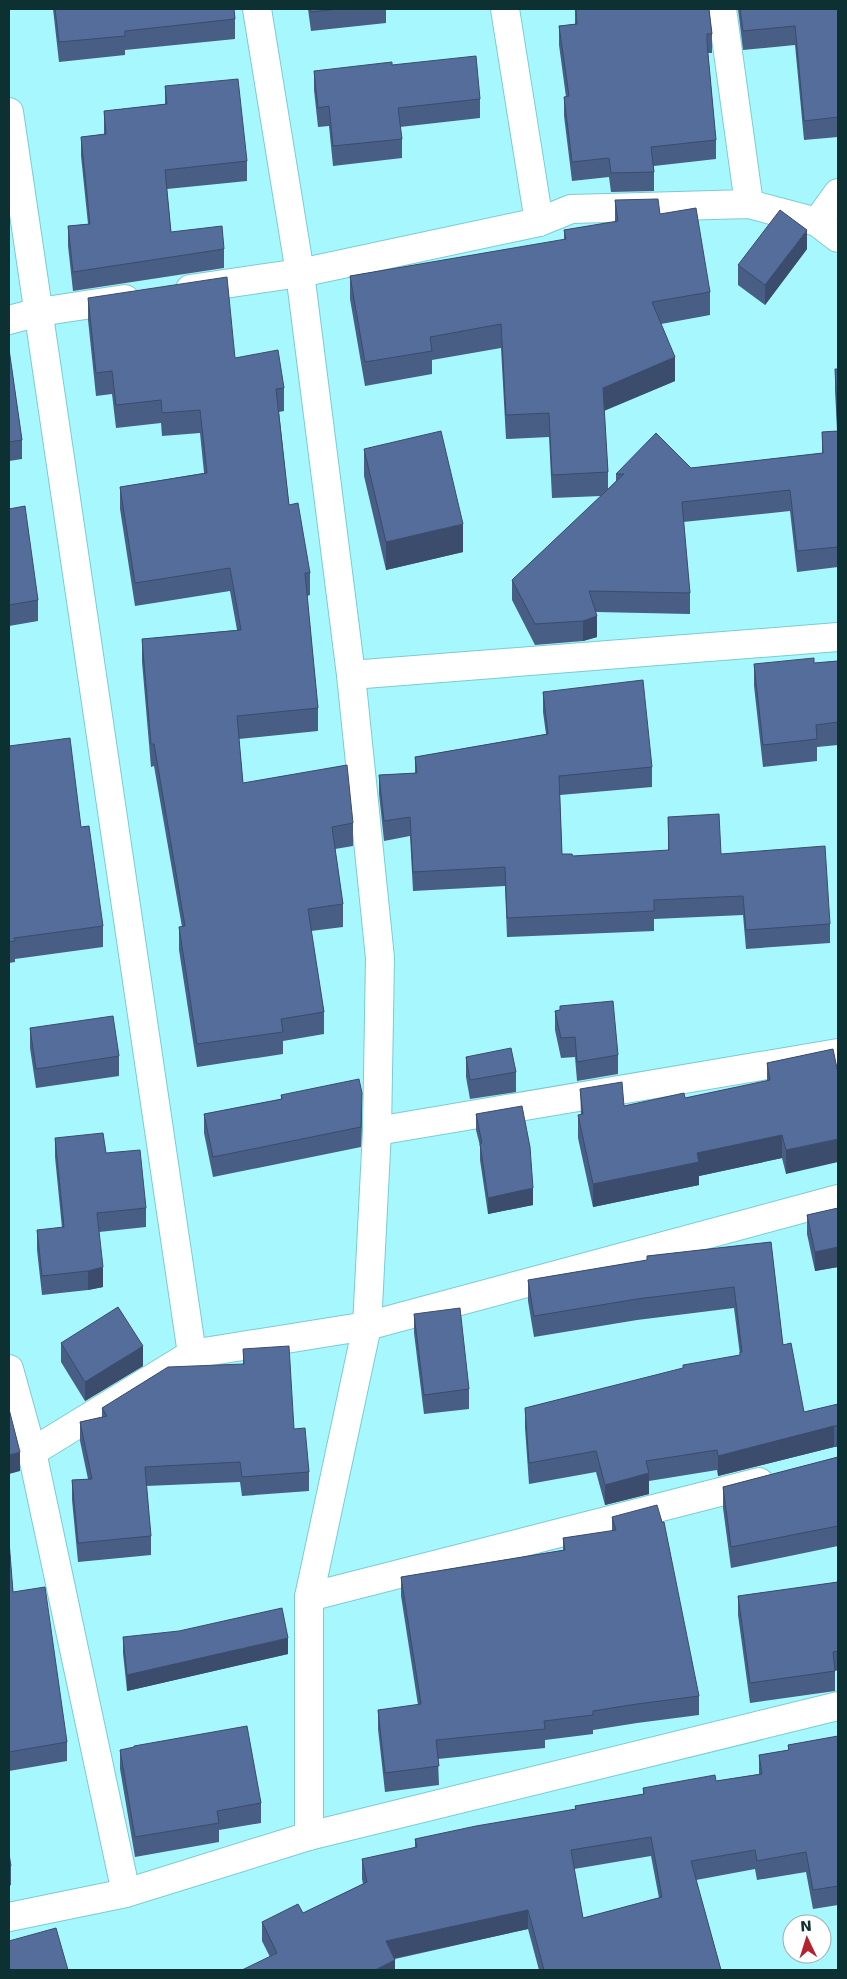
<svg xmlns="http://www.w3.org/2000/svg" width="847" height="1979" viewBox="0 0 847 1979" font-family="'DejaVu Sans',sans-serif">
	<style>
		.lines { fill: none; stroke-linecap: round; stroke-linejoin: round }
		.minor-casing { stroke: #7ccbd2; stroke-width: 30 }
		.minor { stroke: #fff; stroke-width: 28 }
		.wall { fill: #485e85; fill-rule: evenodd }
		.shaded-wall { fill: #3b4c6c }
		.building { fill: #546d9b; stroke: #3b4c6c; fill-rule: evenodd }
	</style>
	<rect width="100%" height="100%" fill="#a7f7fe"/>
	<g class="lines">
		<defs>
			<g id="minor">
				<polyline points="257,9 300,273 351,675 380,958 377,1131 367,1326 309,1597 309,1836"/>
				<polyline points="505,9 539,222"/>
				<polyline points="722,9 749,204"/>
				<polyline points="9,112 192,1354"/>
				<polyline points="817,222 838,193"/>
				<polyline points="190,289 300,273 539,222 571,209 749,204 817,222 838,238"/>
				<polyline points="9,320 39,312 125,299"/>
				<polyline points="351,675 838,637"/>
				<polyline points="377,1131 838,1053"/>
				<polyline points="9,1369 32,1452 126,1893"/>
				<polyline points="32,1452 192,1354 367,1326 838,1199"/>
				<polyline points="309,1597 759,1482"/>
				<polyline points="9,1917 126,1893 309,1836 838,1706"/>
			</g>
		</defs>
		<!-- minor casing -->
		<use href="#minor" class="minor-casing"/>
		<!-- minor -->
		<use href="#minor" class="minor"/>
	</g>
	<!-- wall -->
	<g class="wall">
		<polygon points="53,9 234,9 235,19 235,39 125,50 125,55 59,62"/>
		<polygon points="308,9 386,9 386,23 311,31"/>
		<polygon points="575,9 709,9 712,34 712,53 708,53 716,140 716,159 654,166 654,191 611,192 609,177 572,181 564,116 564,97 566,97 559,45 559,26 575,24"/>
		<polygon points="738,9 838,9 838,137 804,140 795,45 743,50"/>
		<polygon points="392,65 480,99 480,118 400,127 402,139 402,158 333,166 329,126 318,127 314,90 314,71"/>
		<polygon points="165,86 247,161 247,181 167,189 171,232 224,249 224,268 73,291 68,246 68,226 88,224 81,156 81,137 104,134 104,111 165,104"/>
		<polygon points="615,200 660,214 710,292 710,315 661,324 675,381 604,411 608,472 608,489 616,481 616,474 691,468 822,453 822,432 837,431 835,389 835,369 838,369 838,567 797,572 790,511 683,522 690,593 690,614 596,612 597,637 583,641 535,645 512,600 512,580 601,496 552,498 549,437 506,439 501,348 432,360 432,374 365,386 350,299 350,276 564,240 564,230 615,222"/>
		<polygon points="807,249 765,305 738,285 738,265"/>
		<polygon points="88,298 235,358 284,388 284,411 279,412 289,505 310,573 310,595 307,596 318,708 318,731 239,739 243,783 353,823 353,846 335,849 343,904 343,927 311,931 324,1012 324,1034 283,1041 283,1054 197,1067 179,950 179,927 182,927 154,766 151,767 142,662 142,639 237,630 230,591 135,606 120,509 120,487 204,473 200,433 162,436 161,423 116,428 112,394 96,396 88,320"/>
		<polygon points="9,349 22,440 22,459 9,461"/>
		<polygon points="364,449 463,552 386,570 364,476"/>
		<polygon points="9,509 38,600 38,621 9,626"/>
		<polygon points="838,661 838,745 817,747 817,761 763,767 754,686 754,664 814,663"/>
		<polygon points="543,692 652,767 652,787 560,795 562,854 573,856 668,851 668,817 721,854 830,924 830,943 746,949 743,915 654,919 654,931 507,937 505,886 413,891 410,836 384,841 379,794 379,775 415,773 415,757 546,734 543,712"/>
		<polygon points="9,746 81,827 103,926 103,947 15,959 15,962 9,963"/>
		<polygon points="560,1006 618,1055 618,1074 577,1081 575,1057 561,1058 555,1030 555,1011 560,1010"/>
		<polygon points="30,1028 119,1056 119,1076 36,1088 30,1048"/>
		<polygon points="833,1049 786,1174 782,1158 699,1176 699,1185 593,1207 578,1138 578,1115 581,1115 580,1089 624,1106 685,1098 767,1081 767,1063"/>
		<polygon points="466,1057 516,1072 516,1092 470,1099 466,1077"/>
		<polygon points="281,1095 362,1112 361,1147 213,1177 204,1133 204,1114 281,1099"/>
		<polygon points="476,1114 533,1205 488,1214 480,1160 480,1146 476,1130"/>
		<polygon points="55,1138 146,1208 146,1227 99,1232 103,1287 88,1290 42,1295 37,1250 37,1230 62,1228 55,1157"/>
		<polygon points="838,1208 838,1267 815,1271 807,1234 807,1215"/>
		<polygon points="771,1242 783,1345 804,1412 838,1404 838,1447 834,1447 718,1476 717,1470 649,1481 649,1494 605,1505 596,1472 529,1484 525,1428 525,1408 740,1355 734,1308 637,1320 534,1337 528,1301 528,1280 647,1260 647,1256"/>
		<polygon points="414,1314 469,1389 469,1409 424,1414 414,1333"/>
		<polygon points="61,1343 143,1366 85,1401 61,1362"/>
		<polygon points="243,1349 294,1429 309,1472 309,1491 242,1496 240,1482 146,1486 151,1536 151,1555 78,1562 72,1500 72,1480 88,1479 80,1441 80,1422 102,1417 102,1408 243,1364"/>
		<polygon points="838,1457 838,1546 731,1568 723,1508 723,1487"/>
		<polygon points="612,1517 699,1696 699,1715 637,1723 593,1730 593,1734 545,1740 545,1748 438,1759 439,1785 385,1792 378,1729 378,1710 418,1705 401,1596 401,1577 563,1550 563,1538 612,1531"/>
		<polygon points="9,1541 13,1592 67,1742 67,1761 9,1771"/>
		<polygon points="838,1582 838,1670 835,1671 835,1691 750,1703 738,1615 738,1596"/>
		<polygon points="123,1637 288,1654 127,1691 123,1653"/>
		<path d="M838,1736V1905L813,1909L806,1872L757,1880L755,1869L696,1880L721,1970H539L528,1929L395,1959V1970L270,1957L262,1941V1922L303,1913L363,1884L362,1879V1859L415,1848V1839L575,1809V1806L643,1794V1788L716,1781L759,1774V1755L788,1750V1745ZM651,1856L659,1898L583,1918L574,1869Z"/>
		<polygon points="120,1750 261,1803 261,1823 219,1830 219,1842 135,1857 120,1769"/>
		<polygon points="9,1866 11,1866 11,1885 9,1886"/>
	</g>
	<!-- shaded-wall -->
	<g class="shaded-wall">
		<polygon points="807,230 807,249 765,305 765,285"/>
		<polygon points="675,357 675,381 603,411 603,388"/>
		<polygon points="463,524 463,552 386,570 386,542"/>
		<polygon points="597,616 597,637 583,641 583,621"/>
		<polygon points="362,1093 362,1112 361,1147 361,1127"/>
		<polygon points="782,1135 782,1158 699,1176 699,1185 593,1207 593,1184 697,1153"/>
		<polygon points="838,1139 838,1162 786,1174 786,1150"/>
		<polygon points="533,1188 533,1205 488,1214 488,1198"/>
		<polygon points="838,1247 838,1267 815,1271 815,1252"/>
		<polygon points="103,1267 103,1287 88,1290 88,1271"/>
		<polygon points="143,1346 143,1366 85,1401 85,1382"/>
		<polygon points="834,1426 834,1447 718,1476 718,1456"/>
		<polygon points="20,1452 20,1471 9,1474 9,1455"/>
		<polygon points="649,1473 649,1494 605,1505 605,1485"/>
		<polygon points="288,1638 288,1654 127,1691 127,1675"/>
		<polygon points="528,1910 528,1929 386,1960 386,1941"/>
		<polygon points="395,1960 395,1970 375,1970"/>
	</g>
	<!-- building -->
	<g class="building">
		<polygon points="55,9 234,9 235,19 125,31 125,36 59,42"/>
		<polygon points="310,9 338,9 311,12"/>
		<polygon points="576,9 709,9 712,34 707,34 707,43 716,140 651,147 654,172 611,173 609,158 572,162 564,97 569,96 559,26 577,24"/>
		<polygon points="740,9 838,9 838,117 804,121 795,26 743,31"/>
		<polygon points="476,56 480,99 398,108 402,139 333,146 329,106 318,108 314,71 392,62 392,65"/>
		<polygon points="238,79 247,161 165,170 171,232 222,226 224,249 73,272 68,226 90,224 81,137 106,134 104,111 167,104 165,86"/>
		<polygon points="658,199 660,214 696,208 710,292 652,302 675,357 603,388 608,472 552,475 549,413 506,415 501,324 430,337 432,351 365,362 350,276 566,239 564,230 618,221 615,200"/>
		<polygon points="780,210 807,230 765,285 738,265"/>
		<polygon points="227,277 235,358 278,350 284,388 276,389 289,505 298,503 310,573 305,573 318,708 237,716 243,783 347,765 353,823 332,827 343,904 308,909 324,1012 281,1019 283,1032 197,1044 179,927 185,926 154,744 151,744 142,639 241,630 230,568 135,583 120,487 207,473 200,410 162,413 161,400 116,405 112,371 96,373 88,298"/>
		<polygon points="9,349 22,440 9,442"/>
		<polygon points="835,369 838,369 838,547 797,551 790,490 682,502 690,593 589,591 597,616 583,621 535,624 512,580 624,474 616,474 656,433 691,468 823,453 822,432 838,431"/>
		<polygon points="441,431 463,524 386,542 364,449"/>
		<polygon points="25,506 38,600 9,605 9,509"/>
		<polygon points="814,658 814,663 838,661 838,722 816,725 817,739 763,745 754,664"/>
		<polygon points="643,680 652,767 559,776 562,854 572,854 573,856 669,850 668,817 719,814 721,854 825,846 830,924 746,930 743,896 654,900 654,911 507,918 505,867 413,872 410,817 384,821 379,775 417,773 415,757 548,734 543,692"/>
		<polygon points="70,738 81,827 89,826 103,926 14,938 15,941 9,942 9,746"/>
		<polygon points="613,1001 618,1055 577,1062 575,1037 561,1038 555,1011 560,1010 560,1006"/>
		<polygon points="113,1016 119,1056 36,1069 30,1028"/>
		<polygon points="511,1048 516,1072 470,1080 466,1057"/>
		<polygon points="833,1049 838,1073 838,1139 786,1150 782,1135 697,1153 699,1162 593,1184 578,1115 583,1114 580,1089 622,1082 624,1106 684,1093 685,1098 770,1080 767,1063"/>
		<polygon points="359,1079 362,1093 361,1127 213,1157 204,1114 282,1099 281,1095"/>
		<polygon points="522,1106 530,1147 533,1188 488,1198 480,1144 482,1143 476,1114"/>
		<polygon points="103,1133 106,1153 140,1150 146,1208 97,1213 103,1267 88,1271 42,1276 37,1230 64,1227 55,1138"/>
		<polygon points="838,1208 838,1247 815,1252 807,1215"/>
		<polygon points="771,1242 783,1345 791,1343 804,1412 838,1404 838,1426 834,1426 718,1456 717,1450 646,1461 649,1473 605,1485 596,1451 529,1463 525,1408 683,1368 683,1365 740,1355 740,1352 742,1352 734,1287 637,1299 534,1316 528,1280 647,1260 647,1256"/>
		<polygon points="118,1307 143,1346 85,1382 61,1343"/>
		<polygon points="460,1308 469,1389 424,1395 414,1314"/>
		<polygon points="289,1346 294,1429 305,1428 309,1472 242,1477 240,1462 145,1467 151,1536 78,1543 72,1480 92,1479 80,1422 107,1416 102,1408 168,1367 244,1364 243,1349"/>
		<polygon points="9,1409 20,1452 9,1455"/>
		<polygon points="838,1457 838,1526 731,1547 723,1487"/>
		<polygon points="657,1505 662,1522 664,1522 699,1696 637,1704 593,1711 593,1715 544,1721 545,1729 436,1740 439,1766 385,1773 378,1710 421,1704 401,1577 565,1550 563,1538 616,1530 612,1517"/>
		<polygon points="9,1541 13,1592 45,1587 67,1742 9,1752"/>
		<polygon points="838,1582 838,1651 833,1652 835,1671 750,1683 738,1596"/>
		<polygon points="282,1608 288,1638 127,1675 123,1637 179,1631"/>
		<polygon points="247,1726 261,1803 217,1811 219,1823 135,1837 120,1750 134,1747 134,1746"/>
		<path d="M838,1736V1886L813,1890L806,1852L757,1861L755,1850L691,1861L721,1970H544L528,1910L386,1941L395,1960L375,1970H242L277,1953L262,1922L298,1904L303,1913L367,1882L362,1859L417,1847L415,1839L476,1826L576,1809L575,1806L644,1794L643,1788L715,1775L716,1781L762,1774L759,1755L789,1750L788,1745ZM651,1837L662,1897L583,1918L571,1850Z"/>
		<polygon points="9,1854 11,1866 9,1866"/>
		<polygon points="56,1928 68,1970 9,1970 9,1941"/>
	</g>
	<!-- border -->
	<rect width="847" height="1979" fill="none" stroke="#0d3033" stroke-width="20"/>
	<!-- north arrow -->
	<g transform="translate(807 1939) rotate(356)"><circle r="24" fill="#ffffff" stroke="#9eacad"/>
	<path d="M0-4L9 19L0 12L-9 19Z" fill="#b3222f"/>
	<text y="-8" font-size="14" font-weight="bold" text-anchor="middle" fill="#0d3033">N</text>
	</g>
</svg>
